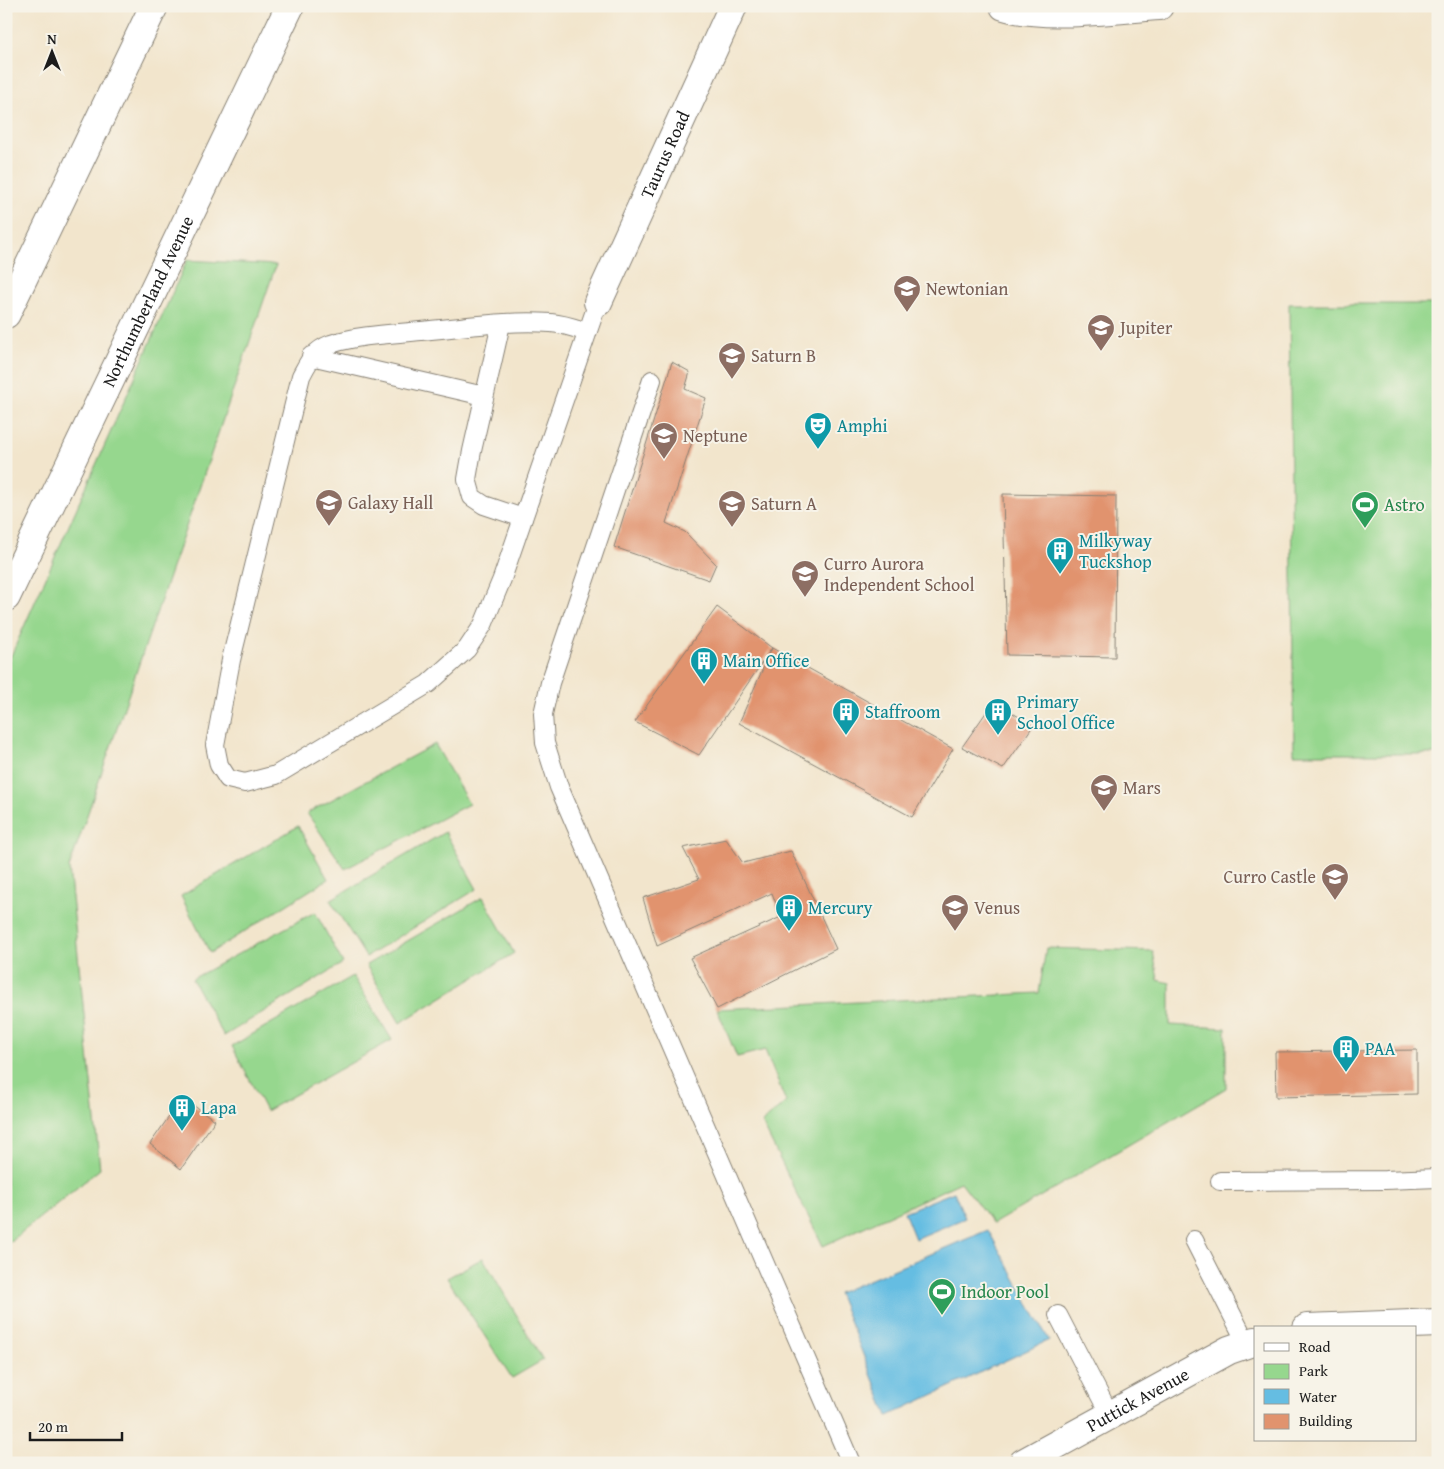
<svg xmlns="http://www.w3.org/2000/svg" width="1444" height="1469" viewBox="0 0 1444 1469" font-family="'Gentium Book Plus',serif">
	<style>
		.green { fill: #96d78e; stroke: #597a55 }
		.water { fill: #65bde2; stroke: #406c7f }
		.building { fill: #e1936e }
		.lines { fill: none; stroke-linecap: round; stroke-linejoin: round }
		.service-casing { stroke: #878074; stroke-width: 20 }
		.minor-casing { stroke: #878074; stroke-width: 30 }
		.secondary-casing { stroke: #878074; stroke-width: 30 }
		.service { stroke: #fff; stroke-width: 18 }
		.minor { stroke: #fff; stroke-width: 28 }
		.secondary { stroke: #fff; stroke-width: 28 }
		.labels { text-anchor: middle; stroke-width: 4; stroke-linejoin: round; paint-order: stroke }
		.street-label { font-size: 18px; fill: #1c1c1c; stroke: #f7f3e8 }
		.education-label { font-size: 18px; fill: #785e54; stroke: #f7f3e8; text-anchor: start }
		.culture-label { font-size: 18px; fill: #0d838f; stroke: #f7f3e8; text-anchor: start }
		.leisure-label { font-size: 18px; fill: #27864d; stroke: #f7f3e8; text-anchor: start }
	</style>
	<rect width="100%" height="100%" fill="#f7f3e8"/>
	<filter id="ink" filterUnits="userSpaceOnUse"><feTurbulence type="fractalNoise" baseFrequency=".02" numOctaves="2"/><feDisplacementMap in="SourceGraphic" scale="10" xChannelSelector="R" yChannelSelector="G"/><feConvolveMatrix kernelMatrix="1 2 1 2 8 2 1 2 1" color-interpolation-filters="sRGB"/></filter>
	<filter id="wash" filterUnits="userSpaceOnUse"><feTurbulence type="fractalNoise" baseFrequency=".0096" numOctaves="4" result="noise"/><feDisplacementMap in="SourceGraphic" scale="20" xChannelSelector="R" yChannelSelector="G"/><feGaussianBlur stdDeviation="1.12" result="paint"/><feColorMatrix in="noise" values="0 0 0 0 0 0 0 0 0 0 0 0 0 0 0 0 0 1.4 0 .05"/><feComposite in="paint" operator="in"/></filter>
	<g filter="url(#wash)">
		<rect width="100%" height="100%" fill="#f2e5cc"/>
		<!-- green -->
		<g class="green">
			<polygon points="187,260 276,265 69,868 100,1169 6,1245 6,667"/>
			<polygon points="1289,304 1438,304 1438,754 1294,754"/>
			<polygon points="435,744 469,804 345,869 307,813"/>
			<polygon points="298,826 328,879 210,953 181,896"/>
			<polygon points="445,832 477,889 366,957 330,900"/>
			<polygon points="483,897 514,953 400,1023 366,965"/>
			<polygon points="315,912 343,963 224,1036 192,979"/>
			<polygon points="1046,948 1153,951 1158,980 1170,983 1170,1025 1226,1028 1226,1088 993,1224 961,1182 823,1246 762,1123 786,1102 765,1050 737,1057 717,1009 1039,993"/>
			<polygon points="353,976 392,1040 266,1111 232,1046"/>
			<polygon points="483,1258 543,1360 512,1378 447,1278"/>
		</g>
		<!-- water -->
		<g class="water">
			<polygon points="954,1192 965,1218 915,1239 904,1212"/>
			<polygon points="988,1230 1049,1340 888,1416 838,1293"/>
		</g>
		<g id="blocks">
			<!-- building -->
			<g class="building">
				<polygon points="672,362 690,372 685,389 706,398 666,523 685,532 716,564 709,580 614,547"/>
				<polygon points="1003,494 1116,496 1115,657 1007,655"/>
				<polygon points="717,607 772,648 953,749 912,817 739,723 772,648 699,755 635,722"/>
				<polygon points="994,701 1033,726 1003,769 962,747"/>
				<polygon points="726,839 743,863 791,851 836,949 717,1009 690,958 781,917 772,893 657,946 643,898 699,879 683,848"/>
				<polygon points="1417,1050 1417,1094 1276,1097 1275,1052"/>
				<polygon points="182,1098 215,1120 181,1169 150,1144"/>
			</g>
		</g>
	</g>
	<g filter="url(#ink)">
		<use href="#blocks" fill-opacity="0" stroke="#878074" stroke-width="1"/>
		<g class="lines">
			<defs>
				<g id="service">
					<polyline points="501,324 472,451 467,479 472,497 484,505 523,518"/>
					<path d="M587,332C575,328 564,324 551,323C508,320 464,327 421,331C391,334 359,335 331,344C313,351 309,361 301,376L231,660L215,745L219,765L228,779L245,783L276,775L428,684L467,649L483,625L502,579L598,302"/>
					<polyline points="311,356 484,396"/>
					<polyline points="652,380 550,683 543,714 545,743 559,787 851,1463"/>
					<polyline points="1220,1181 1385,1180 1438,1178"/>
					<polyline points="1194,1240 1247,1344"/>
					<polyline points="1058,1315 1110,1415"/>
				</g>
				<g id="minor">
					<path d="M1004,6C1045,19 1115,9 1159,6"/>
					<path id="s1" d="M598,302L733,6"/>
					<polyline points="1307,1328 1438,1323"/>
					<path id="s2" d="M1023,1463L1229,1350L1255,1341"/>
				</g>
				<g id="secondary">
					<polyline points="6,314 154,6"/>
					<path id="s3" d="M6,597L290,6"/>
				</g>
			</defs>
			<!-- service casing -->
			<use href="#service" class="service-casing"/>
			<!-- minor casing -->
			<use href="#minor" class="minor-casing"/>
			<!-- secondary casing -->
			<use href="#secondary" class="secondary-casing"/>
			<!-- service -->
			<use href="#service" class="service"/>
			<!-- minor -->
			<use href="#minor" class="minor"/>
			<!-- secondary -->
			<use href="#secondary" class="secondary"/>
		</g>
	</g>
	<!-- icons -->
	<defs>
		<symbol id="school-pin" viewBox="-11 -11 22 30"><path d="M0 17L-7.5 6A9.5 9.5 0 1 1 7.5 6Z" fill="#8d6e63" stroke="#f7f3e8"/><path d="M0-5L7-2L0 1L-7-2ZM-4 1L0 2.5L4 1V4Q0 6-4 4Z" fill="#fff"/></symbol>
		<symbol id="theatre-pin" viewBox="-11 -11 22 30"><path d="M0 17L-7.5 6A9.5 9.5 0 1 1 7.5 6Z" fill="#0f9aa8" stroke="#f7f3e8"/><path d="M-5-5.5Q0-4 5-5.5V0Q5 5 0 6Q-5 5-5 0ZM-3.3-2.5H-1v1.5H-3.3ZM1-2.5H3.3v1.5H1ZM-2.8 1Q0 5.5 2.8 1Z" fill="#fff"/></symbol>
		<symbol id="stadium-pin" viewBox="-11 -11 22 30"><path d="M0 17L-7.5 6A9.5 9.5 0 1 1 7.5 6Z" fill="#2e9e5b" stroke="#f7f3e8"/><path d="M0-5a6.5 5 0 1 0 0 10a6.5 5 0 1 0 0-10ZM-3.5-1.8h7v3.6h-7Z" fill="#fff"/></symbol>
		<symbol id="building-pin" viewBox="-11 -11 22 30"><path d="M0 17L-7.5 6A9.5 9.5 0 1 1 7.5 6Z" fill="#0f9aa8" stroke="#f7f3e8"/><path d="M-4-6H4V6H1V3H-1V6H-4ZM-2.5-4.3h1.7v1.8h-1.7ZM.8-4.3h1.7v1.8H.8ZM-2.5-1h1.7V.8h-1.7ZM.8-1h1.7V.8H.8Z" fill="#fff"/></symbol>
	</defs>
	<g fill-rule="evenodd">
		<use href="#school-pin" x="891" y="273" width="32" height="43"/>
		<use href="#school-pin" x="1085" y="312" width="32" height="43"/>
		<use href="#school-pin" x="716" y="340" width="32" height="43"/>
		<use href="#theatre-pin" x="802" y="410" width="32" height="43"/>
		<use href="#school-pin" x="648" y="420" width="32" height="43"/>
		<use href="#school-pin" x="313" y="487" width="32" height="43"/>
		<use href="#school-pin" x="716" y="488" width="32" height="43"/>
		<use href="#stadium-pin" x="1349" y="489" width="32" height="43"/>
		<use href="#building-pin" x="1044" y="535" width="32" height="43"/>
		<use href="#school-pin" x="789" y="558" width="32" height="43"/>
		<use href="#building-pin" x="688" y="645" width="32" height="43"/>
		<use href="#building-pin" x="830" y="696" width="32" height="43"/>
		<use href="#building-pin" x="982" y="696" width="32" height="43"/>
		<use href="#school-pin" x="1088" y="772" width="32" height="43"/>
		<use href="#school-pin" x="1319" y="861" width="32" height="43"/>
		<use href="#building-pin" x="773" y="892" width="32" height="43"/>
		<use href="#school-pin" x="939" y="892" width="32" height="43"/>
		<use href="#building-pin" x="1330" y="1033" width="32" height="43"/>
		<use href="#building-pin" x="166" y="1092" width="32" height="43"/>
		<use href="#stadium-pin" x="926" y="1276" width="32" height="43"/>
	</g>
	<g class="labels">
		<!-- street labels -->
		<g class="street-label">
			<text dy="6" stroke="none"><textPath href="#s1" startOffset="162">Taurus Road</textPath></text>
			<text dy="6" stroke="none"><textPath href="#s3" startOffset="328">Northumberland Avenue</textPath></text>
			<text dy="6" stroke="none"><textPath href="#s2" startOffset="131">Puttick Avenue</textPath></text>
		</g>
		<!-- education labels -->
		<g class="education-label">
			<text x="926" y="295">Newtonian</text>
			<text x="1120" y="334">Jupiter</text>
			<text x="751" y="362">Saturn B</text>
			<text x="683" y="442">Neptune</text>
			<text x="348" y="509">Galaxy Hall</text>
			<text x="751" y="510">Saturn A</text>
			<text x="824" y="570">Curro Aurora<tspan x="824" dy="21">Independent School</tspan></text>
			<text x="1123" y="794">Mars</text>
			<text x="1316" y="883" text-anchor="end">Curro Castle</text>
			<text x="974" y="914">Venus</text>
		</g>
		<!-- culture labels -->
		<g class="culture-label">
			<text x="837" y="432">Amphi</text>
			<text x="1079" y="547">Milkyway<tspan x="1079" dy="21">Tuckshop</tspan></text>
			<text x="723" y="667">Main Office</text>
			<text x="1017" y="708">Primary<tspan x="1017" dy="21">School Office</tspan></text>
			<text x="865" y="718">Staffroom</text>
			<text x="808" y="914">Mercury</text>
			<text x="1365" y="1055">PAA</text>
			<text x="201" y="1114">Lapa</text>
		</g>
		<!-- leisure labels -->
		<g class="leisure-label">
			<text x="1384" y="511">Astro</text>
			<text x="961" y="1298">Indoor Pool</text>
		</g>
	</g>
	<!-- margin -->
	<rect width="1444" height="1469" fill="none" stroke="#f7f3e8" stroke-width="25"/>
	<!-- legend -->
	<rect x="1254" y="1326" width="162" height="115" fill="#f7f3e8" stroke="#9f9d96"/>
	<rect x="1264" y="1343" width="25" height="8" fill="#ffffff" stroke="#9f9d96"/>
	<text x="1299" y="1352" font-size="15" fill="#1c1c1c">Road</text>
	<rect x="1264" y="1364" width="25" height="15" fill="#96d78e" stroke="#9f9d96"/>
	<text x="1299" y="1376" font-size="15" fill="#1c1c1c">Park</text>
	<rect x="1264" y="1389" width="25" height="15" fill="#65bde2" stroke="#9f9d96"/>
	<text x="1299" y="1402" font-size="15" fill="#1c1c1c">Water</text>
	<rect x="1264" y="1414" width="25" height="15" fill="#e1936e" stroke="#9f9d96"/>
	<text x="1299" y="1426" font-size="15" fill="#1c1c1c">Building</text>
	<!-- north arrow -->
	<g transform="translate(52 52)" stroke="#f7f3e8" stroke-width="4" paint-order="stroke">
	<path d="M0-4L9 19L0 12L-9 19Z" fill="#1c1c1c"/>
	<text y="-8" font-size="14" font-weight="bold" text-anchor="middle" fill="#1c1c1c">N</text>
	</g>
	<!-- scale -->
	<path d="M30 1432v8h92v-8" fill="none" stroke="#1c1c1c" stroke-width="2.5"/>
	<text x="38" y="1432" font-size="15" fill="#1c1c1c" stroke="#f7f3e8" stroke-width="4" paint-order="stroke">20 m</text>
</svg>
